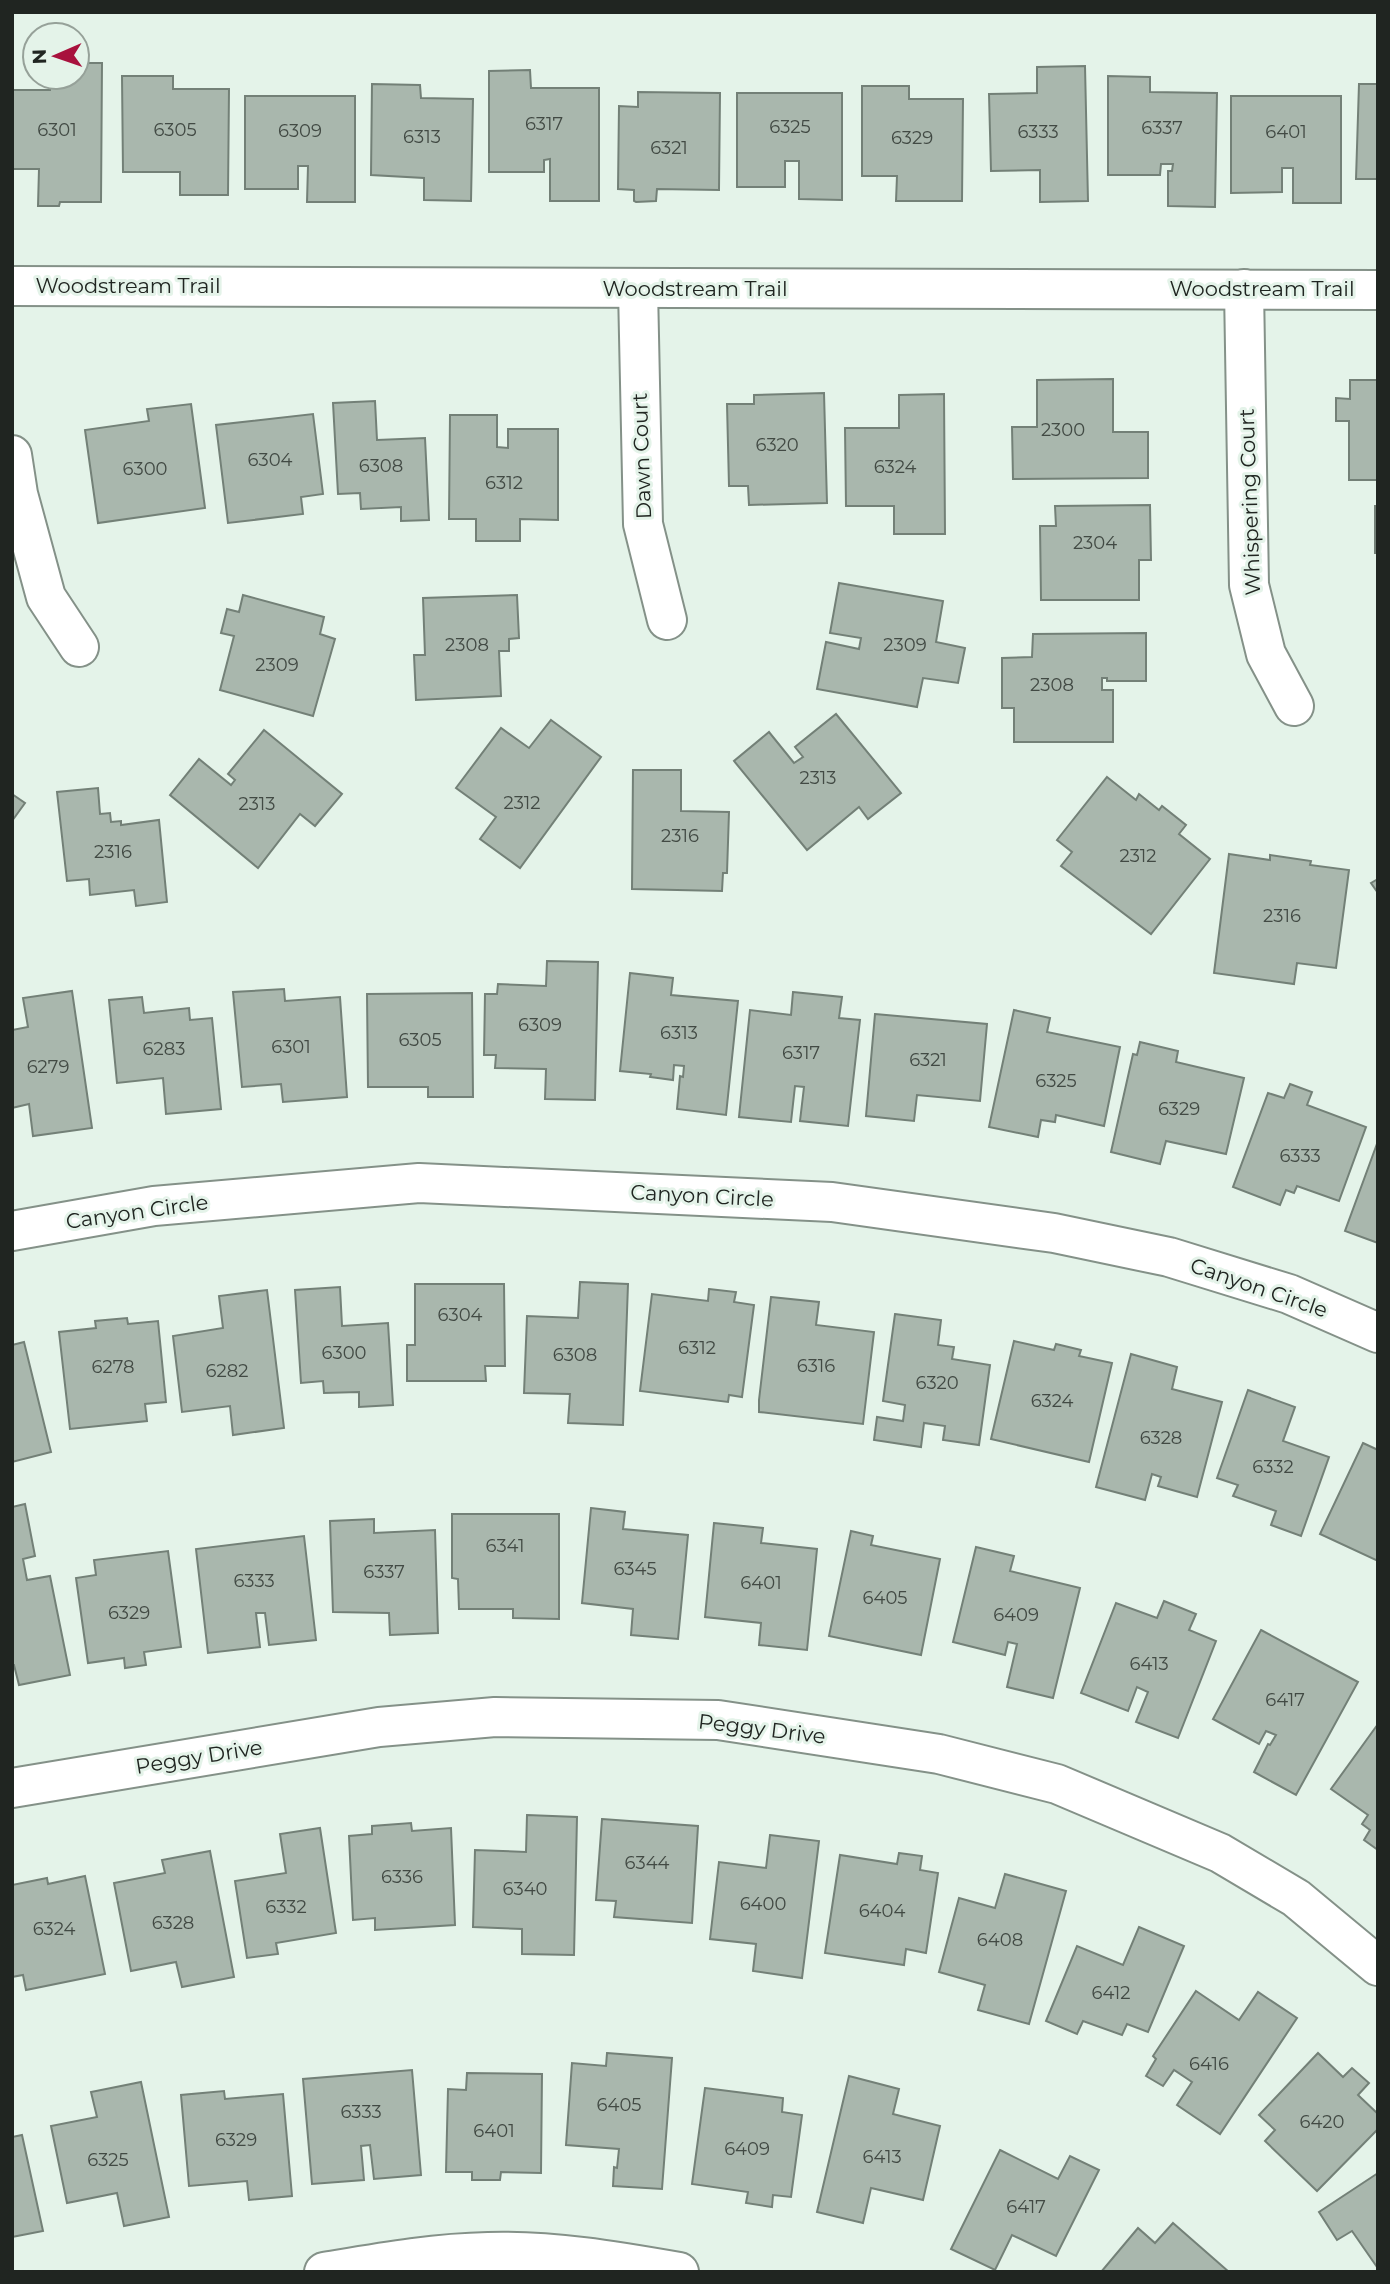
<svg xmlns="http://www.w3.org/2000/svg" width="1390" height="2284" viewBox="0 0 1390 2284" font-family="Montserrat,sans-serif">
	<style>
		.built { fill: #d4eadb }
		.building { fill: #a9b7ad; stroke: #738077; stroke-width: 2 }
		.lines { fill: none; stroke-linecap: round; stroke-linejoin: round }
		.street-casing { stroke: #849188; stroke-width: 42 }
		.street { stroke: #fff; stroke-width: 38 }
		.labels { text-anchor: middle; stroke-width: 6; stroke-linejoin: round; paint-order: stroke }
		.number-label { font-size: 18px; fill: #424a44 }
		.street-label { font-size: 21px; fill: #202521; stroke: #e4f3e9 }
	</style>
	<rect width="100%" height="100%" fill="#e4f3e9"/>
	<!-- built -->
	<polygon class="built" points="852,12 1378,12 1378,13"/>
	<!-- building -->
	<g class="building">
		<polygon points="77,63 102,63 101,202 60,202 59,206 38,206 39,169 12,169 12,90 50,90 50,77 77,77"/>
		<polygon points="1085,66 1088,201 1040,202 1040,170 991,171 989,94 1037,93 1037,67"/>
		<polygon points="530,70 531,88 599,88 599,201 550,201 550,159 544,160 544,172 489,172 489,71"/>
		<polygon points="122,76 173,76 173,89 229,89 228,195 180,195 180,172 123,172"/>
		<polygon points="1108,76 1150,77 1150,92 1217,93 1215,207 1168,206 1168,171 1172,171 1173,164 1161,164 1160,175 1108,175"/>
		<polygon points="372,84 420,85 421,98 473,99 471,201 424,200 424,178 371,175"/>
		<polygon points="1359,84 1378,84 1378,179 1356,179"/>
		<polygon points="862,86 909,86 909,99 963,99 962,201 896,201 897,176 862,176"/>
		<polygon points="638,92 720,93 719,190 657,189 656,201 636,202 634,201 634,190 618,189 619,106 638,107"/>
		<polygon points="737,93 842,93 842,200 799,199 799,161 785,161 785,187 737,187"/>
		<polygon points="245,96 355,96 355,202 307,202 308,166 298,166 298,189 245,189"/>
		<polygon points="1231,96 1341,96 1341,203 1293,203 1293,168 1282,168 1282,192 1231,193"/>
		<polygon points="1113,379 1113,432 1148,432 1148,478 1013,479 1012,427 1037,427 1037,380"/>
		<polygon points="1350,380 1378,380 1378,480 1349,480 1349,421 1336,421 1336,398 1350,399"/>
		<polygon points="824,393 827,503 749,505 748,486 729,486 727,404 754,404 754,395"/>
		<polygon points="944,394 945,534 894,534 894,506 846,506 845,428 899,428 899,395"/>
		<polygon points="375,401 377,440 425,438 429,520 401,521 401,507 361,509 360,493 338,494 333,403"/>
		<polygon points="191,404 205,508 98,523 85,430 149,421 147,409"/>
		<polygon points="313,414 323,494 301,497 303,514 228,523 216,425"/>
		<polygon points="450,415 497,415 497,447 508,448 508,429 558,429 558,520 520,519 520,541 476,541 476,519 449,519"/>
		<polygon points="1150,505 1151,560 1139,560 1139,600 1041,600 1040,526 1056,526 1055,506"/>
		<rect x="1375" y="506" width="3" height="47"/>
		<polygon points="839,583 943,601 936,642 965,648 958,683 923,678 917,707 817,689 826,642 859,649 861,638 830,633"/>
		<polygon points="243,595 324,617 320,634 335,639 313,716 220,690 234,636 221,633 227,609 239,612"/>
		<polygon points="517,595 519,638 509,639 509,651 499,651 501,696 416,700 414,655 425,655 423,598"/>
		<polygon points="1146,633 1146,681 1107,681 1107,678 1102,678 1102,690 1113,690 1113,742 1014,742 1014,708 1002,708 1002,658 1032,657 1033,634"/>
		<polygon points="836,714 901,793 868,819 859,807 807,850 734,761 769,732 794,763 803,757 795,747"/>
		<polygon points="551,720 601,757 520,868 480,839 496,817 456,788 501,728 529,748"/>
		<polygon points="264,730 342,794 315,826 300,814 258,868 170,795 199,759 231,785 235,780 228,774"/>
		<polygon points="633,770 681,770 681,811 729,812 727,873 723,873 722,891 632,889"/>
		<polygon points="1107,777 1136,800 1139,794 1159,810 1162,806 1186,825 1179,834 1210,859 1151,934 1061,866 1072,852 1057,840"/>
		<polygon points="98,788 100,814 110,813 111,822 121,821 121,825 159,820 167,902 136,906 134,890 90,895 89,879 67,881 57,792"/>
		<polygon points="12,794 25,803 12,821"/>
		<polygon points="1229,854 1270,860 1270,855 1311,861 1310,865 1349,870 1336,968 1297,963 1294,984 1214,973"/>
		<polygon points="1378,879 1378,893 1371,883"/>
		<polygon points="547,961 598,962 595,1100 545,1099 546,1069 495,1068 496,1055 484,1055 485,994 497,994 498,984 546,986"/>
		<polygon points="630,973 673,978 671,995 738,1001 726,1115 677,1109 680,1076 683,1077 684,1066 674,1065 673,1080 650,1077 651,1074 620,1071"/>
		<polygon points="284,989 285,1001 340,997 347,1097 283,1102 281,1084 242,1087 233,992"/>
		<polygon points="72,991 92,1128 33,1136 29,1104 12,1108 12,1030 28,1027 23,998"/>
		<polygon points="793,992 842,997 839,1018 860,1020 848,1126 800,1121 804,1087 795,1086 791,1122 739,1117 750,1010 791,1015"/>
		<polygon points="472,993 473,1097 428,1097 428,1087 368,1087 367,994"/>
		<polygon points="142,997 144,1013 189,1008 190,1020 212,1018 221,1109 166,1114 163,1078 117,1083 109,1000"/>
		<polygon points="1014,1010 1050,1018 1047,1032 1120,1047 1104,1126 1056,1115 1055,1122 1041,1120 1038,1137 989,1127"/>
		<polygon points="875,1014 987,1024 980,1101 917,1095 914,1121 866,1116"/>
		<polygon points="1140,1042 1178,1051 1176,1062 1244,1078 1226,1154 1166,1141 1160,1164 1111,1152 1133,1054 1137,1055"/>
		<polygon points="1290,1084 1312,1092 1307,1105 1366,1127 1339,1201 1297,1186 1294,1193 1286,1190 1280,1205 1233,1187 1268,1093 1284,1098"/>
		<polygon points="1378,1141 1378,1243 1345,1231"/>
		<polygon points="580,1282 628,1284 623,1425 568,1423 570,1394 524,1393 527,1316 578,1318"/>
		<polygon points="415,1284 504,1284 505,1366 485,1366 486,1381 407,1381 407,1345 415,1345"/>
		<polygon points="340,1287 342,1326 388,1323 393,1405 359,1407 359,1392 324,1393 323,1381 301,1383 295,1290"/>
		<polygon points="709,1289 736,1292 734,1302 754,1305 742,1397 729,1395 728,1402 640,1391 652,1294 708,1301"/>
		<polygon points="267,1290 284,1428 233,1435 230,1406 182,1412 173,1336 223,1328 219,1296"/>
		<polygon points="771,1297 819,1302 816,1325 874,1332 863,1424 759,1412 759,1400"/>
		<polygon points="895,1314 941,1320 938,1345 954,1347 952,1359 990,1365 979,1445 943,1440 945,1426 924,1423 921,1447 874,1440 877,1417 903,1421 905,1405 883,1401"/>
		<polygon points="127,1318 128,1324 158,1321 166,1402 145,1404 147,1421 70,1429 59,1332 96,1328 95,1321"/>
		<polygon points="1014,1341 1054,1350 1056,1344 1081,1350 1079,1356 1112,1363 1089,1462 991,1439"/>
		<polygon points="24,1342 51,1452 12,1462 12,1345"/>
		<polygon points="1131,1354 1177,1367 1172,1389 1222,1402 1197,1497 1158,1486 1161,1477 1152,1474 1145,1500 1096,1487"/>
		<polygon points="1248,1390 1295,1407 1283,1441 1329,1457 1301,1536 1271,1525 1276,1511 1233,1496 1238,1485 1217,1478"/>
		<polygon points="1363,1443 1378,1450 1378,1561 1320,1534"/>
		<polygon points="25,1504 35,1556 23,1559 27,1580 50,1576 70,1675 19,1685 14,1665 12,1665 12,1507"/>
		<polygon points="591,1508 625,1512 623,1529 688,1535 678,1639 631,1635 633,1609 582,1603"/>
		<polygon points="452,1514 559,1514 559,1619 513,1618 513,1609 459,1609 458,1579 452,1578"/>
		<polygon points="374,1519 374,1533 435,1530 438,1633 390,1635 389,1613 333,1612 330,1521"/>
		<polygon points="714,1523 763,1528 761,1543 817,1549 807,1650 759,1645 761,1623 705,1617"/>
		<polygon points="851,1531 873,1536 871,1545 940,1559 921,1655 829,1636"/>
		<polygon points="304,1536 316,1640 269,1645 265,1613 256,1613 260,1647 208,1653 196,1549"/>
		<polygon points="976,1547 1014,1556 1010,1571 1080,1588 1053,1698 1007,1687 1017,1644 1008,1642 1005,1655 953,1642"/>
		<polygon points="168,1551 181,1647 144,1652 146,1665 125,1668 124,1658 88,1663 76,1578 96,1575 94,1560"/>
		<polygon points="1164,1601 1196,1614 1189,1630 1216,1641 1178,1738 1136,1722 1148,1692 1137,1687 1128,1711 1081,1693 1116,1603 1157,1618"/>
		<polygon points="1261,1630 1358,1682 1296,1795 1254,1772 1268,1744 1270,1745 1276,1735 1266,1731 1259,1744 1213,1719"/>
		<polygon points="1378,1724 1378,1850 1364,1840 1370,1830 1362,1824 1368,1815 1331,1789"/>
		<polygon points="527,1815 577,1817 574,1955 522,1954 522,1929 473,1927 475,1850 526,1852"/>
		<polygon points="602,1819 698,1826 692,1923 614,1917 616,1901 596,1900"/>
		<polygon points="411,1823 412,1831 451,1828 455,1925 375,1930 375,1918 353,1920 349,1836 372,1834 372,1826"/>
		<polygon points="320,1828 336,1933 276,1943 278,1954 247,1958 235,1881 286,1873 280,1834"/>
		<polygon points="770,1835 819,1841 802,1978 753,1971 756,1944 710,1939 719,1862 766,1868"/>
		<polygon points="210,1851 234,1977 182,1987 176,1962 131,1971 114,1883 165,1873 162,1860"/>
		<polygon points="899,1853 922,1856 920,1870 938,1873 926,1953 906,1949 904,1965 825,1953 840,1855 897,1864"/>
		<polygon points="1005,1874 1066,1891 1029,2024 978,2010 985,1985 939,1972 959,1898 995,1908"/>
		<polygon points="85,1876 105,1974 26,1990 23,1975 12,1977 12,1885 47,1878 48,1884"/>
		<polygon points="1139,1927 1184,1946 1148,2032 1127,2024 1122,2035 1083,2021 1077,2034 1046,2021 1077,1946 1123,1965"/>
		<polygon points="1196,1991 1239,2020 1258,1992 1297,2018 1220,2134 1177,2105 1192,2082 1174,2070 1163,2086 1146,2076 1156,2059 1153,2056"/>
		<polygon points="607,2053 672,2058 662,2189 613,2186 614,2167 617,2168 619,2149 566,2145 572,2063 606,2066"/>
		<polygon points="1318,2053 1343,2077 1352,2068 1369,2083 1358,2095 1378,2114 1378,2129 1317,2191 1265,2141 1275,2130 1259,2115"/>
		<polygon points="412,2070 421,2175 374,2179 370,2145 361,2146 364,2180 312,2184 303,2079"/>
		<polygon points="467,2073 542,2074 541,2173 501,2172 500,2180 472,2180 472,2172 446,2172 448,2089 466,2090"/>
		<polygon points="849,2076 899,2089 893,2114 940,2126 923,2200 871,2188 863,2223 817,2212"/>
		<polygon points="141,2082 169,2217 124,2226 117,2193 67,2203 51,2126 97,2117 91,2092"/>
		<polygon points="705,2088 783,2098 782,2112 802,2115 791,2197 773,2195 772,2207 746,2203 748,2192 692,2184"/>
		<polygon points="224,2091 225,2099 283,2094 292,2196 249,2200 247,2181 189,2186 181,2095"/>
		<polygon points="22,2135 43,2231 12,2237 12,2137"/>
		<polygon points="1000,2150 1058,2179 1070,2156 1099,2170 1056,2256 1012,2235 995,2270 951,2249"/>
		<polygon points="1378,2173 1378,2267 1377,2267 1352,2231 1337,2240 1319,2212"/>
		<polygon points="1173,2223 1229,2272 1101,2272 1138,2228 1155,2243"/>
	</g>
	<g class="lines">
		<defs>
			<g id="street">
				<polyline points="12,286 1378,290"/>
				<polyline points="638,289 643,524 667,620"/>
				<polyline points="1244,289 1249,585 1266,654 1294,706"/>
				<polyline points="12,455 18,494 46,597 79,647"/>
				<polyline points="12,1231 154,1206 419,1183 832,1202 1054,1233 1169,1257 1289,1294 1378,1333"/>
				<polyline points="12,1788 379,1727 495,1717 718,1720 939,1754 1057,1784 1220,1853 1296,1898 1378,1966"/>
				<path d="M324,2272C378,2263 433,2253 488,2252C552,2250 616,2261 679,2272"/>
			</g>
		</defs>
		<!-- street casing -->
		<use href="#street" class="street-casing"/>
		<!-- street -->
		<use href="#street" class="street"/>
	</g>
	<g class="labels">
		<!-- number labels -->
		<g class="number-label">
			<text x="544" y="130">6317</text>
			<text x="790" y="133">6325</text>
			<text x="1162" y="134">6337</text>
			<text x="57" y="136">6301</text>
			<text x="175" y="136">6305</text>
			<text x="300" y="137">6309</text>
			<text x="1038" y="138">6333</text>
			<text x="1286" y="138">6401</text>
			<text x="422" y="143">6313</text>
			<text x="912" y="144">6329</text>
			<text x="669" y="154">6321</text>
			<text x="1063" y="436">2300</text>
			<text x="777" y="451">6320</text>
			<text x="270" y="466">6304</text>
			<text x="381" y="472">6308</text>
			<text x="895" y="473">6324</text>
			<text x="145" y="475">6300</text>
			<text x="504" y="489">6312</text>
			<text x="1095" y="549">2304</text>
			<text x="467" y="651">2308</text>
			<text x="905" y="651">2309</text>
			<text x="277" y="671">2309</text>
			<text x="1052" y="691">2308</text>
			<text x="818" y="784">2313</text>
			<text x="522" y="809">2312</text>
			<text x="257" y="810">2313</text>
			<text x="680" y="842">2316</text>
			<text x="113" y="858">2316</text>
			<text x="1138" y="862">2312</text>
			<text x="1282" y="922">2316</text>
			<text x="540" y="1031">6309</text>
			<text x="679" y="1039">6313</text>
			<text x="420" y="1046">6305</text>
			<text x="291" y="1053">6301</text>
			<text x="164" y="1055">6283</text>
			<text x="801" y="1059">6317</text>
			<text x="928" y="1066">6321</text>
			<text x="48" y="1073">6279</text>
			<text x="1056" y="1087">6325</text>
			<text x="1179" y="1115">6329</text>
			<text x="1300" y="1162">6333</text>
			<text x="460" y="1321">6304</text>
			<text x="697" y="1354">6312</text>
			<text x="344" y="1359">6300</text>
			<text x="575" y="1361">6308</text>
			<text x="816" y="1372">6316</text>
			<text x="113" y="1373">6278</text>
			<text x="227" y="1377">6282</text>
			<text x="937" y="1389">6320</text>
			<text x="1052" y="1407">6324</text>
			<text x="1161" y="1444">6328</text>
			<text x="1273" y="1473">6332</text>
			<text x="505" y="1552">6341</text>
			<text x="635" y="1575">6345</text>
			<text x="384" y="1578">6337</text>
			<text x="254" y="1587">6333</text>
			<text x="761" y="1589">6401</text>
			<text x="885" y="1604">6405</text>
			<text x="129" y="1619">6329</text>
			<text x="1016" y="1621">6409</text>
			<text x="1149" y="1670">6413</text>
			<text x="1285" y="1706">6417</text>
			<text x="647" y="1869">6344</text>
			<text x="402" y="1883">6336</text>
			<text x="525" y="1895">6340</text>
			<text x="763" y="1910">6400</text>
			<text x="286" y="1913">6332</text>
			<text x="882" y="1917">6404</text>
			<text x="173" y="1929">6328</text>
			<text x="54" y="1935">6324</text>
			<text x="1000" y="1946">6408</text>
			<text x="1111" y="1999">6412</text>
			<text x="1209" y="2070">6416</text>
			<text x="619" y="2111">6405</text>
			<text x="361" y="2118">6333</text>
			<text x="1322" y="2128">6420</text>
			<text x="494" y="2137">6401</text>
			<text x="236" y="2146">6329</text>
			<text x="747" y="2155">6409</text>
			<text x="882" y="2163">6413</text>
			<text x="108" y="2166">6325</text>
			<text x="1026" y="2213">6417</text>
		</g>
		<!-- street labels -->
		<g class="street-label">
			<text x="128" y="293">Woodstream Trail</text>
			<text x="695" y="296">Woodstream Trail</text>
			<text x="1262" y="296">Woodstream Trail</text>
			<text transform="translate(642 456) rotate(-92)" y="7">Dawn Court</text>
			<text transform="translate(1250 502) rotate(-92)" y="7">Whispering Court</text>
			<text transform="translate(702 1196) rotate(3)" y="7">Canyon Circle</text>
			<text transform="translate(137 1212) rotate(-8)" y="7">Canyon Circle</text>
			<text transform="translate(1259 1288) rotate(19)" y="7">Canyon Circle</text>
			<text transform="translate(762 1729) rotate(7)" y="7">Peggy Drive</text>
			<text transform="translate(199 1757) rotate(-9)" y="7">Peggy Drive</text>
		</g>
	</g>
	<!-- border -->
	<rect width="1390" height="2284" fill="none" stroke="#202521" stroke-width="28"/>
	<!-- north arrow -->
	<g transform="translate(56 56) rotate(268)"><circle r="33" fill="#e4f3e9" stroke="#96a199" stroke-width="2"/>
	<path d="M0-5L12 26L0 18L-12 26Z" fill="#a8113d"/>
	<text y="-10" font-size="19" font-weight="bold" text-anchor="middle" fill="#202521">N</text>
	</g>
</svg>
